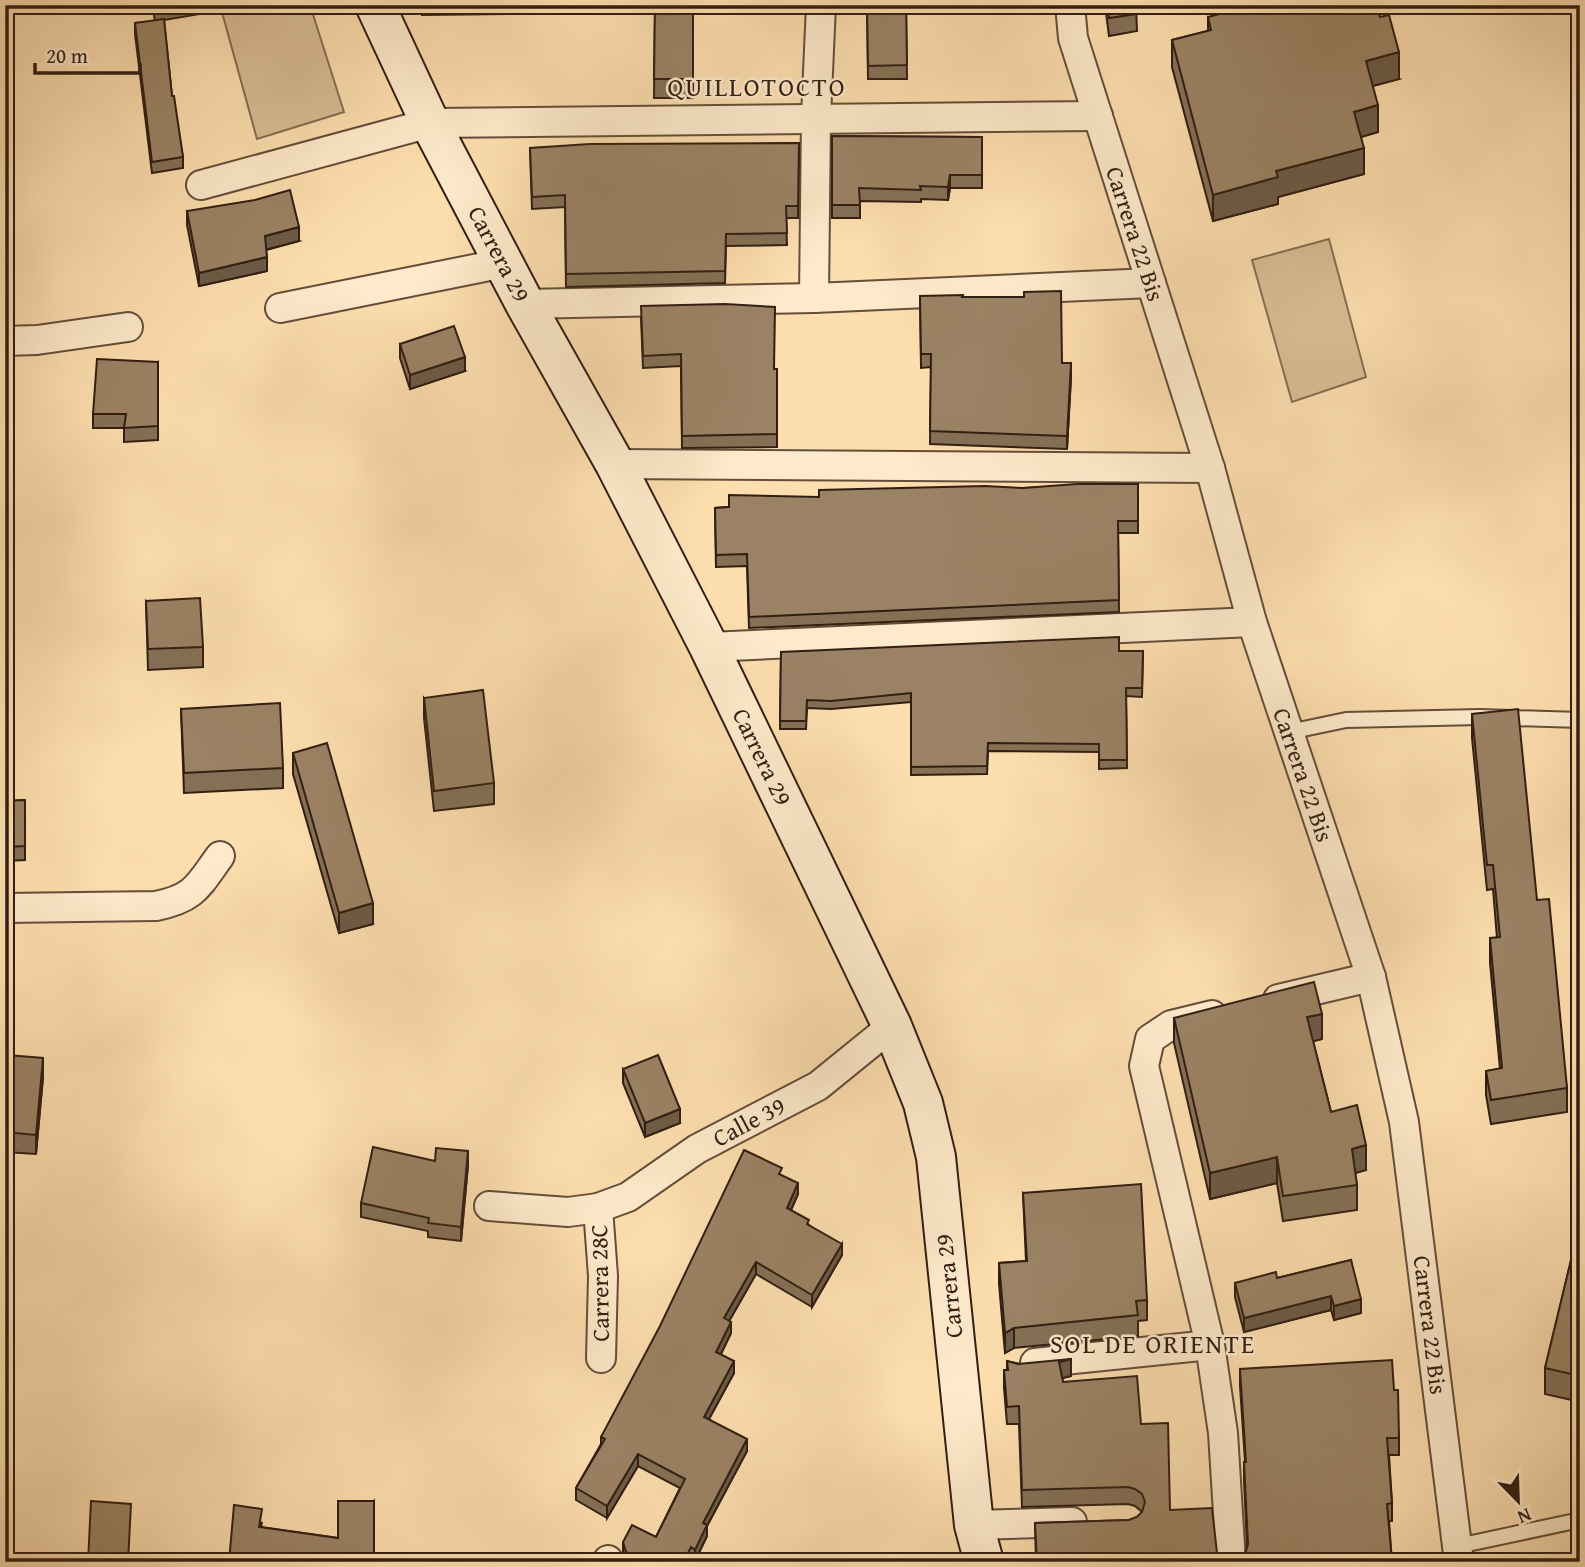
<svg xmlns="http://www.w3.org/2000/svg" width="1585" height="1567" viewBox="0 0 1585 1567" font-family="'Gentium Book Plus',serif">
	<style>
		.pitch { fill: #dabd94; stroke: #866e54; stroke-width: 2 }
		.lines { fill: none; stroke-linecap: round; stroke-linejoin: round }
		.lane-casing { stroke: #644e3a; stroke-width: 18 }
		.street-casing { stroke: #644e3a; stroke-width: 32 }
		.secondary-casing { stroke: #311e13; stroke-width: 42 }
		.lane { stroke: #feeacb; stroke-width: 14 }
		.street { stroke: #feeacb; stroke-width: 28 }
		.secondary { stroke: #feeacb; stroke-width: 38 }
		.wall { fill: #857056; stroke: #311e13; stroke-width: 2 }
		.shaded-wall { fill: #6c5b46; stroke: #311e13; stroke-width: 2 }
		.building { fill: #9b8264; stroke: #311e13; stroke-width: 2 }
		.labels { text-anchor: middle; stroke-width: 5; stroke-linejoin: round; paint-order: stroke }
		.street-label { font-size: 24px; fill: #311e13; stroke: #feeacb }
		.neighbourhood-label { font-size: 26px; letter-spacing: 2px; fill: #311e13; stroke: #feeacb }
	</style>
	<rect width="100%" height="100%" fill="#fddeaf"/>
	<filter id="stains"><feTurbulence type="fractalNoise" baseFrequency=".00286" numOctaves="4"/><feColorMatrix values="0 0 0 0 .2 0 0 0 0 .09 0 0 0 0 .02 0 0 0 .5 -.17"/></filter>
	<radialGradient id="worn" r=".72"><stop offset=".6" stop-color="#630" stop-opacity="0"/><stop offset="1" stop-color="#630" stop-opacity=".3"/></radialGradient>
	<!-- pitch -->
	<g class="pitch">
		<polygon points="220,5 310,5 344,112 257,139"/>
		<polygon points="1329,239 1366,377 1292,402 1252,260"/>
	</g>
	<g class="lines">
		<defs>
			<g id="lane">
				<polyline points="1289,732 1346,720 1480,717 1580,720"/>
				<polyline points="1458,1546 1580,1520"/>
			</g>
			<g id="street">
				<polyline points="1070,5 1073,38 1210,468 1252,622 1371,977 1404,1122 1459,1562"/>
				<polyline points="201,185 430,123 1098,116"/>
				<polyline points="814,298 816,117 821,5"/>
				<polyline points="525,304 814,298 1151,283"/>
				<polyline points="280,308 504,263"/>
				<polyline points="5,341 37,340 128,327"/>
				<polyline points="615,464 1210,468"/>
				<polyline points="709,647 1252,622"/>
				<path d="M5,908L156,906C195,898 198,886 220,856"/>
				<polyline points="1278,999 1371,977"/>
				<polyline points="1212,1015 1171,1025 1150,1039 1144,1066 1210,1345 1223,1433 1231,1562"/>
				<polyline points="489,1206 568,1212 598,1208 628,1197 697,1149 818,1086 892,1026"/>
				<polyline points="598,1208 603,1276 601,1358"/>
				<polyline points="1035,1363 1210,1345"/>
				<polyline points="974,1525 1072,1522"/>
				<polyline points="608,1560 609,1562"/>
			</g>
			<polyline id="secondary" points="375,5 430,123 525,304 615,464 709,647 892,1026 923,1103 936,1157 974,1525 984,1562"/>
		</defs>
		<!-- lane casing -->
		<use href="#lane" class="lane-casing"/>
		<!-- street casing -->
		<use href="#street" class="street-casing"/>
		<!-- secondary casing -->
		<use href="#secondary" class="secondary-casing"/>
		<!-- lane -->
		<use href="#lane" class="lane"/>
		<!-- street -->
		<use href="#street" class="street"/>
		<!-- secondary -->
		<use href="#secondary" class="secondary"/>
	</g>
	<!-- wall -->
	<g class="wall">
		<polygon points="152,5 200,5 200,14 164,20 172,96 183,157 183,168 152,173 135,34 135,23 155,21"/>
		<polygon points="422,5 594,5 593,13 422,15"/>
		<polygon points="655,5 693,5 693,98 654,98"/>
		<polygon points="867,5 906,5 907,79 868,79"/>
		<polygon points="1105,5 1136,5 1137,31 1109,36"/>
		<polygon points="1208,17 1399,79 1372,86 1378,132 1361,137 1364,174 1278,197 1278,204 1213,221 1172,67 1172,40 1208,31"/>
		<polygon points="832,136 982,137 982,188 950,188 948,200 921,199 921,202 860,201 860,218 832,218"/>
		<polygon points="799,143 798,218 786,218 787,245 726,246 725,283 566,287 565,207 532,209 530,148"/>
		<polygon points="187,211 299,241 266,250 267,271 199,286 187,225"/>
		<polygon points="920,296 963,297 1062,363 1071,377 1067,449 930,444 931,367 921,368"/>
		<polygon points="641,318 774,369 777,369 777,447 682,448 681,366 643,368"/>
		<polygon points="400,344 465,371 410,389 400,358"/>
		<polygon points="158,362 158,440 124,442 124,428 93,428 93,414"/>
		<polygon points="1138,484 1138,533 1118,533 1119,612 749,628 747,566 716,567 715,508 729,507 819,497 1023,488"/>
		<polygon points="146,601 203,647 203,667 148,670"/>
		<polygon points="1143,651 1142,697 1126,696 1127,768 1099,769 1099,752 988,751 987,774 911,775 911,702 831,709 807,708 806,729 780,729 781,652"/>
		<polygon points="424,698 494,783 494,804 434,811 424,718"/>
		<polygon points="181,709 283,768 283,788 184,793"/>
		<polygon points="1472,714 1537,900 1567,1088 1567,1112 1491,1124 1486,1095 1486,1071 1500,1069 1490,963 1490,938 1497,938 1493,889 1487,890 1472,738"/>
		<polygon points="293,753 373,924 339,933 293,774"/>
		<polygon points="25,800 25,860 5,861 5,801"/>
		<polygon points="1174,1018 1322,1039 1313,1041 1331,1112 1366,1170 1355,1173 1357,1185 1357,1210 1283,1221 1277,1183 1210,1199 1174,1043"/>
		<polygon points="623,1069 680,1123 645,1137 623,1083"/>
		<polygon points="5,1075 43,1077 36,1154 5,1152"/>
		<polygon points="435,1161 468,1165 461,1241 428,1237 428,1231 361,1217 361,1203"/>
		<polygon points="782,1176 798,1194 791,1210 809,1225 842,1255 812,1307 756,1274 729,1321 731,1333 721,1354 734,1373 709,1419 747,1451 707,1526 707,1536 697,1557 706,1562 625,1562 623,1553 623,1542 656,1537 680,1488 638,1466 607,1518 576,1500 576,1488 601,1444 601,1437"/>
		<polygon points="1023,1193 1147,1300 1147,1320 1138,1321 1138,1336 1014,1348 1005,1353 999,1284 999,1263 1026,1261"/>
		<polygon points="1580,1223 1580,1402 1545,1394 1545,1368"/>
		<polygon points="1351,1260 1361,1313 1334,1320 1331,1310 1244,1332 1235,1297 1235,1283 1277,1278"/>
		<polygon points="1007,1361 1071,1376 1062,1378 1063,1382 1141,1424 1170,1510 1223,1559 1231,1561 1241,1558 1246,1551 1247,1547 1244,1480 1244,1462 1245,1462 1240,1386 1240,1369 1394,1390 1399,1438 1399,1455 1389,1455 1392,1503 1392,1521 1389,1521 1392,1562 1036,1562 1035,1523 1129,1520 1137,1517 1142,1512 1135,1506 1128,1504 1022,1507 1019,1424 1007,1424 1004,1388 1004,1370 1007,1370"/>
		<polygon points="374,1501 374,1562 229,1562 262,1522 261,1527 338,1538"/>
	</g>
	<!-- shaded-wall -->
	<g class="shaded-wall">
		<polygon points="1399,52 1399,79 1366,88 1366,61"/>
		<polygon points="1378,105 1378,132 1354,139 1354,112"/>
		<polygon points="1364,148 1364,174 1278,197 1278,204 1213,221 1213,195 1276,171"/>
		<polygon points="950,175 950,188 948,200 948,187"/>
		<polygon points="299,227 299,241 265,250 265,236"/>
		<polygon points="267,257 267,271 199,286 199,273"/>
		<polygon points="465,357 465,371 410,389 410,375"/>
		<polygon points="1071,363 1071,377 1067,449 1067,436"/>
		<polygon points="373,903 373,924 339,933 339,913"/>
		<polygon points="1322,1014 1322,1039 1307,1043 1307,1017"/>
		<polygon points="43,1058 43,1077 36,1154 36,1135"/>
		<polygon points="680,1109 680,1123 645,1137 645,1123"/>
		<polygon points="1366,1145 1366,1170 1352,1174 1352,1149"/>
		<polygon points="468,1151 468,1165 461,1241 461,1227"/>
		<polygon points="1277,1157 1277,1183 1210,1199 1210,1173"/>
		<polygon points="798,1183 798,1194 787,1219 787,1208"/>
		<polygon points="842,1244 842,1255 812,1307 812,1295"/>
		<polygon points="756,1262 756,1274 724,1330 724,1318"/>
		<polygon points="1331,1296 1331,1310 1244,1332 1244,1318"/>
		<polygon points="1361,1299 1361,1313 1334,1320 1334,1306"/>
		<polygon points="731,1322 731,1333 716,1364 716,1352"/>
		<polygon points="1014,1328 1014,1348 1005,1353 1005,1333"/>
		<polygon points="1071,1359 1071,1376 1059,1379 1059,1362"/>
		<polygon points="734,1361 734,1373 704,1428 704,1417"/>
		<polygon points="747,1439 747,1451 707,1526 707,1536 695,1561 695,1550 703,1523"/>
		<polygon points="638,1454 638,1466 607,1518 607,1506"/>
	</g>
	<!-- building -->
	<g class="building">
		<polygon points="655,5 693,5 693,79 654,79"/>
		<polygon points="867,5 906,5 907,65 868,66"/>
		<polygon points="1107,5 1136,5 1137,14 1109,18"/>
		<polygon points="1253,5 1377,5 1380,17 1389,15 1399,52 1366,61 1378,105 1354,112 1364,148 1276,171 1278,177 1213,195 1172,40 1211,30 1208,17"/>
		<polygon points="164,19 172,96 174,96 183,157 152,162 135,23"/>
		<polygon points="832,136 982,137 982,175 950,175 948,187 920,186 921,190 859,188 860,205 832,205"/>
		<polygon points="799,143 798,206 786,206 787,233 726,234 725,271 566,274 565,195 532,197 530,148 590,144"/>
		<polygon points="290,190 299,227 265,236 267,257 199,273 187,211 255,200"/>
		<polygon points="1061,291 1062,363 1071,363 1067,436 930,431 931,354 921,354 920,296 963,295 962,297 1024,297 1024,292"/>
		<polygon points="725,304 775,307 774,369 777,369 777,434 682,436 681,354 643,356 641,306"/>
		<polygon points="454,326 465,357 410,375 400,344"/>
		<polygon points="97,359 158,362 158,426 124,428 126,414 93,414"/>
		<polygon points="1077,484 1138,484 1138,521 1118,521 1119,600 749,617 747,554 716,555 715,508 729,507 729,495 819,497 819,490 985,486 1023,488"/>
		<polygon points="200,598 203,647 148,649 146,601"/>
		<polygon points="1119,637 1119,651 1143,651 1142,688 1126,688 1127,760 1099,760 1099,744 988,743 987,766 911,767 911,693 831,701 807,700 806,721 780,721 781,652"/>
		<polygon points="483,690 494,783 434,791 424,698"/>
		<polygon points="280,703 283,768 184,773 181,709"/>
		<polygon points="1518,709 1537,900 1549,899 1567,1088 1491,1100 1486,1071 1502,1068 1490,938 1500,937 1493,865 1487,865 1472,714"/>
		<polygon points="327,743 373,903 339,913 293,753"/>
		<polygon points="25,800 25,846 5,847 5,801"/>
		<polygon points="1314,982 1322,1014 1307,1017 1331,1112 1357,1105 1366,1145 1352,1149 1357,1185 1283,1196 1277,1157 1210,1173 1174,1018"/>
		<polygon points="7,1055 43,1058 36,1135 5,1132 5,1075"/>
		<polygon points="658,1055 680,1109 645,1123 623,1069"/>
		<polygon points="373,1147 435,1161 436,1148 468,1151 461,1227 428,1223 429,1218 361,1203"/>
		<polygon points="744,1150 782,1168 779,1174 798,1183 787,1208 809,1220 807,1224 842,1244 812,1295 756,1262 724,1318 731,1322 716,1352 734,1361 704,1417 747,1439 703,1523 707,1525 695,1550 691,1547 688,1553 706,1562 647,1562 626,1552 623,1542 632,1525 656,1537 685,1479 638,1454 607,1506 576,1488 605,1439 601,1437 660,1326"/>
		<polygon points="1141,1184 1147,1300 1136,1301 1138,1315 1014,1328 1005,1333 999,1263 1027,1261 1023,1193"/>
		<polygon points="1580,1223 1580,1376 1545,1368"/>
		<polygon points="1351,1260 1361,1299 1334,1306 1331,1296 1244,1318 1235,1283 1276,1272 1277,1278"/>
		<polygon points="1071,1359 1059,1362 1063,1382 1137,1376 1141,1424 1168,1423 1170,1510 1212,1508 1217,1553 1223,1559 1231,1561 1241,1558 1246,1551 1248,1544 1244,1462 1246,1462 1240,1369 1392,1360 1394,1390 1398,1390 1399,1438 1387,1438 1392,1503 1387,1504 1392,1562 1037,1562 1035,1523 1129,1520 1137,1517 1142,1512 1145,1502 1142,1494 1135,1489 1128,1487 1022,1490 1019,1406 1007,1407 1004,1370 1008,1370 1007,1361 1018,1364"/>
		<polygon points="91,1501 131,1504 128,1562 88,1562"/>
		<polygon points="338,1501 374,1501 374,1556 368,1556 368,1562 229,1562 234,1505 262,1509 259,1527 338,1538"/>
	</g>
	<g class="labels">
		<!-- street labels -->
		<g class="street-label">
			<text transform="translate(1135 234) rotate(72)" y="8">Carrera 22 Bis</text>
			<text transform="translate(499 254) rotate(62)" y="8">Carrera 29</text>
			<text transform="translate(762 757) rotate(64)" y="8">Carrera 29</text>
			<text transform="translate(1303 775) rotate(71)" y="8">Carrera 22 Bis</text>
			<text transform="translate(749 1122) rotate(-28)" y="8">Calle 39</text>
			<text transform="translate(600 1283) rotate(-91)" y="8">Carrera 28C</text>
			<text transform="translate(949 1286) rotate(-96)" y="8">Carrera 29</text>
			<text transform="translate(1430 1325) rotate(83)" y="8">Carrera 22 Bis</text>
		</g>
		<!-- neighbourhood labels -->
		<g class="neighbourhood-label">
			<text x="757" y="96">QUILLOTOCTO</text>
			<text x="1153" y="1353">SOL DE ORIENTE</text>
		</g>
	</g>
	<!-- margin -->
	<rect width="1585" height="1567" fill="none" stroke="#fddeaf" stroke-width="28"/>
	<rect x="7" y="7" width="1571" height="1553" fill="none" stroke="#311e13" stroke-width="3.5"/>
	<rect x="14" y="14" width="1557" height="1539" fill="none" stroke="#311e13" stroke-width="2"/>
	<!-- north arrow -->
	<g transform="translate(1518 1501) rotate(157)" stroke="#feeacb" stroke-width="5" paint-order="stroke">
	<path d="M0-5L12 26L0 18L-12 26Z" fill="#311e13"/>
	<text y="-10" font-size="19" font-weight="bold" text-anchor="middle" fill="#311e13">N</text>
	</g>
	<!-- scale -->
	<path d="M35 63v10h105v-10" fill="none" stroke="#311e13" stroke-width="3.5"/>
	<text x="46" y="63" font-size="21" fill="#311e13" stroke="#feeacb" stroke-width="5" paint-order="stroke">20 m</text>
	<rect width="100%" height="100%" filter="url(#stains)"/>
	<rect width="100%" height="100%" fill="url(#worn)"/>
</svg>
